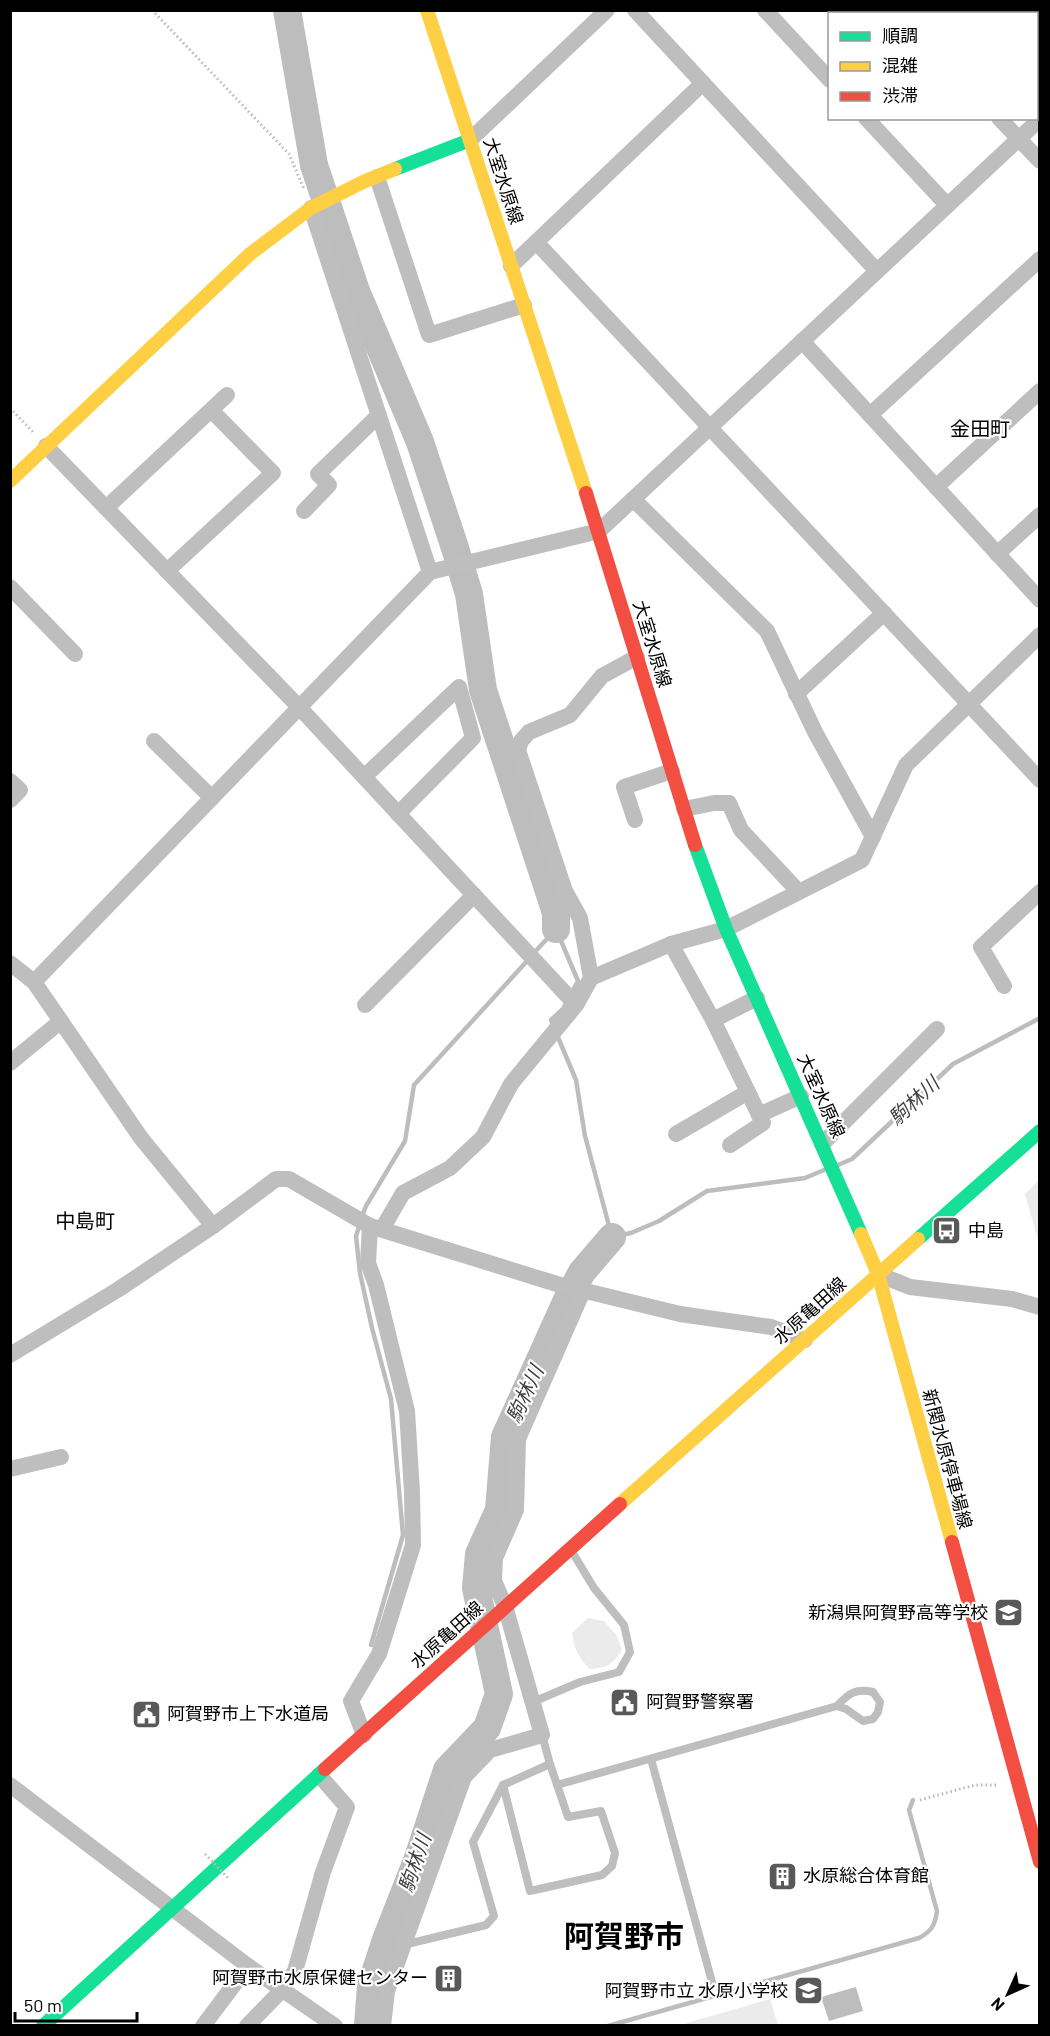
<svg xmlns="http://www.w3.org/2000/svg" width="1050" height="2036" viewBox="0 0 1050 2036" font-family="Barlow,'Noto Sans JP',sans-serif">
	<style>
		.green { fill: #ebebeb }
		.water { fill: #bdbdbd }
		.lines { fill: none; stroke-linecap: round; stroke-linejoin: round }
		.stream { stroke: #bdbdbd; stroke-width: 4.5 }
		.river { stroke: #bdbdbd; stroke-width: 28 }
		.path { stroke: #b9b9b9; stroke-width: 3; stroke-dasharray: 1.5 3; stroke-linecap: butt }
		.lane { stroke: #bebebe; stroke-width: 8 }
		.street { stroke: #bebebe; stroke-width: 16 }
		.fast { stroke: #16e098; stroke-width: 14 }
		.slow { stroke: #ffcf43; stroke-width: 14 }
		.jam { stroke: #f24e42; stroke-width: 14 }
		.path-bridge { stroke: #b9b9b9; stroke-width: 3; stroke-dasharray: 1.5 3; stroke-linecap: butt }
		.labels { text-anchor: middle; stroke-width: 4.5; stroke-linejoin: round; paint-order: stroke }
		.street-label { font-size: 18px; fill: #000; stroke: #fff }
		.poi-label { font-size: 18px; fill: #000; stroke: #fff; text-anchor: start }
		.neighbourhood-label { font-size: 20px; fill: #000; stroke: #fff }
		.water-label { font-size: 20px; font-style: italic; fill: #424242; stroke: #fff }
		.town-label { font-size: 30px; font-weight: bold; fill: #000; stroke: #fff }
	</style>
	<rect width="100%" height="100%" fill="#fff"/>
	<!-- green -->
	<g class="green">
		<polygon points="1039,1180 1039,1244 1025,1194"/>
		<path d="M588,1618L604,1621L617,1636L622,1650C614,1663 606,1669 590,1669C579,1659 574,1648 572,1633Z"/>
		<polygon points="770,1999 778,2025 680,2025"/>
	</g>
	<!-- water -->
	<polygon class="water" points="856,1987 863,2011 829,2021 821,1997"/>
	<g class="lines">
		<!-- stream -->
		<g class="stream">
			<polyline points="533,954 556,929 578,981 563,1009 551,1020 554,1027"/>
			<polyline points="557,1035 576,1080 585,1136 612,1237 631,1233 659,1221 707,1191 805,1178 824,1170"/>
			<polyline points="838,1165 852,1159 953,1064 1040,1018"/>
			<polyline points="362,1216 366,1206 405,1141 414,1085 528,960"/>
			<polyline points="360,1224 356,1236 360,1273 372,1328 391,1399 403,1535 371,1645"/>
			<path d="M608,2026L919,1938C932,1931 935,1925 937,1911L909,1810L913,1800"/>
		</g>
		<!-- river -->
		<g class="river">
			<polyline points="287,10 314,165 356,291 420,442 455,548 469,594 483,690 556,913 556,929"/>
			<polyline points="368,2026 371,1985 387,1937 418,1858 447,1770 487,1728 499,1694 476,1588 479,1554 499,1510 505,1437 567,1300 582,1272 612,1237"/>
		</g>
		<!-- path -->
		<g class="path">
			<polyline points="152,10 289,154 304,189"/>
			<polyline points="10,408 34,433"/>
			<polyline points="920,1800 975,1785 999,1785"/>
		</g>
		<!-- lane -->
		<g class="lane">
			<polyline points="533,1702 580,1682 619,1672 630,1652 624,1625 594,1588 571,1550"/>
			<polyline points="651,1759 712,1982"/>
			<polyline points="503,1785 530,1891 602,1875 612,1866 615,1853 601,1811 568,1817 550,1764 542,1735"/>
			<path d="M557,1785L837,1706C849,1693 856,1688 873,1692L880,1702L878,1712L873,1719L863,1721L846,1709L837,1706"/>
			<polyline points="403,1945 486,1925 494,1916 473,1842 503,1785 550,1764"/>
		</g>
		<!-- street -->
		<g class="street">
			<polyline points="635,10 877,271"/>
			<polyline points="765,10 830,80"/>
			<polyline points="898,10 900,14"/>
			<polyline points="1004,10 1006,14"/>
			<polyline points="1036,46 1040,49"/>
			<polyline points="866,118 947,205"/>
			<polyline points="999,118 1040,161"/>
			<polyline points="470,140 607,10"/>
			<polyline points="377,177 429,335 524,305"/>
			<polyline points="311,208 430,572"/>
			<polyline points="536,242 1040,780"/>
			<polyline points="511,266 703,83"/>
			<polyline points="802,341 1040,600"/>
			<polyline points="870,415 1040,259"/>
			<polyline points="46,446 299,707 576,1005"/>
			<polyline points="936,487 1040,391"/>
			<polyline points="633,499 767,631 815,732 873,837"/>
			<polyline points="106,508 227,395"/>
			<polyline points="304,511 329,485 318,474 379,415"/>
			<polyline points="997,554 1040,515"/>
			<polyline points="167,571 273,473 212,411"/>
			<polyline points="10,587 75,654"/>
			<polyline points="796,694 884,613"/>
			<polyline points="154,741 212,798"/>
			<polyline points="364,777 459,687 473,738 398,814"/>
			<polyline points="10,781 20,790 10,800"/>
			<polyline points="684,809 714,803 729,803 741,830 799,892"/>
			<polyline points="635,820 624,787 672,771"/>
			<polyline points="671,944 713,1020 763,1123 730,1145"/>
			<polyline points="10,963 34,982 141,1138 213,1226"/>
			<polyline points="591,978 580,918 565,891 518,750 521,741 529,732 570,715 602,676 637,657"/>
			<polyline points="34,982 430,572 599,531 1040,119"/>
			<polyline points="1004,986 981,947 1040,892"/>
			<polyline points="365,1005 474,895"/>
			<polyline points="713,1020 757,998"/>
			<polyline points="10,1063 61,1021"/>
			<polyline points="759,1115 801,1096"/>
			<polyline points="676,1134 748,1092"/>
			<polyline points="822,1144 937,1029"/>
			<polyline points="382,1229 403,1193 450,1168 483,1137 511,1084 576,1005 591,978 671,944 726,929 862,860 906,765 1040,635"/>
			<polyline points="878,1274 910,1287 1012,1299 1040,1307"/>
			<polyline points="10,1355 119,1289 213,1226 276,1179 289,1179 370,1226 557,1284 680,1314 771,1327 805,1340"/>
			<polyline points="10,1469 61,1457"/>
			<polyline points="364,1735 351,1701 379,1654 413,1545 412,1492 407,1411 376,1285 368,1263 370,1226"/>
			<polyline points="10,1785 248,1966 335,2026"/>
			<polyline points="203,2026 248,1966"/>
			<polyline points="247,2026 282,1990 295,1971 323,1872 347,1807 319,1775"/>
			<polyline points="383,2026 387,1991 464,1777 490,1750 542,1735 505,1606 494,1581 495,1558 516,1510 518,1439 583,1291"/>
		</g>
		<!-- fast -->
		<g class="fast">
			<polyline points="395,169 470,140"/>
			<polyline points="695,845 726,929 861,1234"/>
			<polyline points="918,1239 1040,1131"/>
			<polyline points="43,2026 325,1769"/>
		</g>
		<!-- slow -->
		<g class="slow">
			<polyline points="427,10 586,493"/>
			<polyline points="10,481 250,254 311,208 363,182 395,169"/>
			<polyline points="861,1234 878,1274 952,1542"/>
			<polyline points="620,1504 918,1239"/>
		</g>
		<!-- jam -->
		<g class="jam">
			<polyline points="586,493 695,845"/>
			<polyline points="952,1542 1040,1862"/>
			<polyline points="325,1769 620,1504"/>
		</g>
		<!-- path-bridge -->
		<polyline class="path-bridge" points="205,1854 230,1880"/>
	</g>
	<!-- icons -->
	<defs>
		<symbol id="bus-square" viewBox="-11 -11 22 22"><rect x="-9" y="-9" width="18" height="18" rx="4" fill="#595959" stroke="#fff"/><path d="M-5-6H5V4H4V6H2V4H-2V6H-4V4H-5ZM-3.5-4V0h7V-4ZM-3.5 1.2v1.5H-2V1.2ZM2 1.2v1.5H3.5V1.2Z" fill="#fff"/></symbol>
		<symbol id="school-square" viewBox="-11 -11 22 22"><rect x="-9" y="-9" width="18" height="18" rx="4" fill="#595959" stroke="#fff"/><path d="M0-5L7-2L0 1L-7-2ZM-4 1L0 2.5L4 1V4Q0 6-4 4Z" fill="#fff"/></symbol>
		<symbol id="civic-square" viewBox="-11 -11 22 22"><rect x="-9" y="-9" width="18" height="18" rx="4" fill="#595959" stroke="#fff"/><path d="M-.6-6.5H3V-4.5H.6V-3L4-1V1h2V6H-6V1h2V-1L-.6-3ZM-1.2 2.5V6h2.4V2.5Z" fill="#fff"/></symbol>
		<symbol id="building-square" viewBox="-11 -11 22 22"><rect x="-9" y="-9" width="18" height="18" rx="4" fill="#595959" stroke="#fff"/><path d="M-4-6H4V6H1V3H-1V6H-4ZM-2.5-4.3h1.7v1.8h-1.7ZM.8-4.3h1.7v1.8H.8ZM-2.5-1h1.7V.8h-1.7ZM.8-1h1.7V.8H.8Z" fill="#fff"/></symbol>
	</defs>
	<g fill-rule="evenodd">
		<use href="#bus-square" x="930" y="1214" width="33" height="33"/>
		<use href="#school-square" x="992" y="1596" width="33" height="33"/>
		<use href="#civic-square" x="608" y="1686" width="33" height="33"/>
		<use href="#civic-square" x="130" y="1698" width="33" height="33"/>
		<use href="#building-square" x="766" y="1860" width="33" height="33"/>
		<use href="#building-square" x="432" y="1962" width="33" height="33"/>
		<use href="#school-square" x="792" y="1974" width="33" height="33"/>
	</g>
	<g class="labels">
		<!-- street labels -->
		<g class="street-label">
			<text transform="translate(503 181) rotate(72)" y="6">大室水原線</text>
			<text transform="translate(652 644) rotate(73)" y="6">大室水原線</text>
			<text transform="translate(821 1096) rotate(66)" y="6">大室水原線</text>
			<text transform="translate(810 1311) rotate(-42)" y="6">水原亀田線</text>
			<text transform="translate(947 1459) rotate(75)" y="6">新関水原停車場線</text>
			<text transform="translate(447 1635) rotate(-42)" y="6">水原亀田線</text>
		</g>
		<!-- poi labels -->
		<g class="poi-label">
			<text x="968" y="1237">中島</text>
			<text x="988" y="1619" text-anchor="end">新潟県阿賀野高等学校</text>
			<text x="646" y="1708">阿賀野警察署</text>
			<text x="167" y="1720">阿賀野市上下水道局</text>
			<text x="803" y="1882">水原総合体育館</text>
			<text x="428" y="1984" text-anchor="end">阿賀野市水原保健センター</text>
			<text x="788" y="1997" text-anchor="end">阿賀野市立 水原小学校</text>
		</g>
		<!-- neighbourhood labels -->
		<g class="neighbourhood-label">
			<text x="980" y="436">金田町</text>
			<text x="85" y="1228">中島町</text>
		</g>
		<!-- water labels -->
		<g class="water-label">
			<text transform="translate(914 1101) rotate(-43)" y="7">駒林川</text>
			<text transform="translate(525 1394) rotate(-65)" y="7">駒林川</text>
			<text transform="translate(415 1863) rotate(-71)" y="7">駒林川</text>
		</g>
		<!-- town labels -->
		<g class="town-label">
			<text x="624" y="1947">阿賀野市</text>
		</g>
	</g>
	<!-- border -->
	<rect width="1050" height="2036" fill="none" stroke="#000000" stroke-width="24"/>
	<!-- legend -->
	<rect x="828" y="12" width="210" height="108" fill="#ffffff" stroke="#999999" stroke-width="1.5"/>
	<rect x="840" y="32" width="30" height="9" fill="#16e098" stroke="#999999" stroke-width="1.5"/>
	<text x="882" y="42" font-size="18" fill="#000000">順調</text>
	<rect x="840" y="62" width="30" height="9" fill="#ffcf43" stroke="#999999" stroke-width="1.5"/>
	<text x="882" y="72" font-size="18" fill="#000000">混雑</text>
	<rect x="840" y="92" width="30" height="9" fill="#f24e42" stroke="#999999" stroke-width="1.5"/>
	<text x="882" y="102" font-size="18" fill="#000000">渋滞</text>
	<!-- north arrow -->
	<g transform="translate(1008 1994) rotate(225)" stroke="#ffffff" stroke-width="4.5" paint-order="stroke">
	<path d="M0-4.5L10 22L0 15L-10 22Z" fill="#000000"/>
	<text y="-9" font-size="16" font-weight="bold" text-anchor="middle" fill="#000000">N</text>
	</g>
	<!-- scale -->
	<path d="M15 2012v9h122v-9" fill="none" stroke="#000000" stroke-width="3"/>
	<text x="24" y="2012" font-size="18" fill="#000000" stroke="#ffffff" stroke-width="4.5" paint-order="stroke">50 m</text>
</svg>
